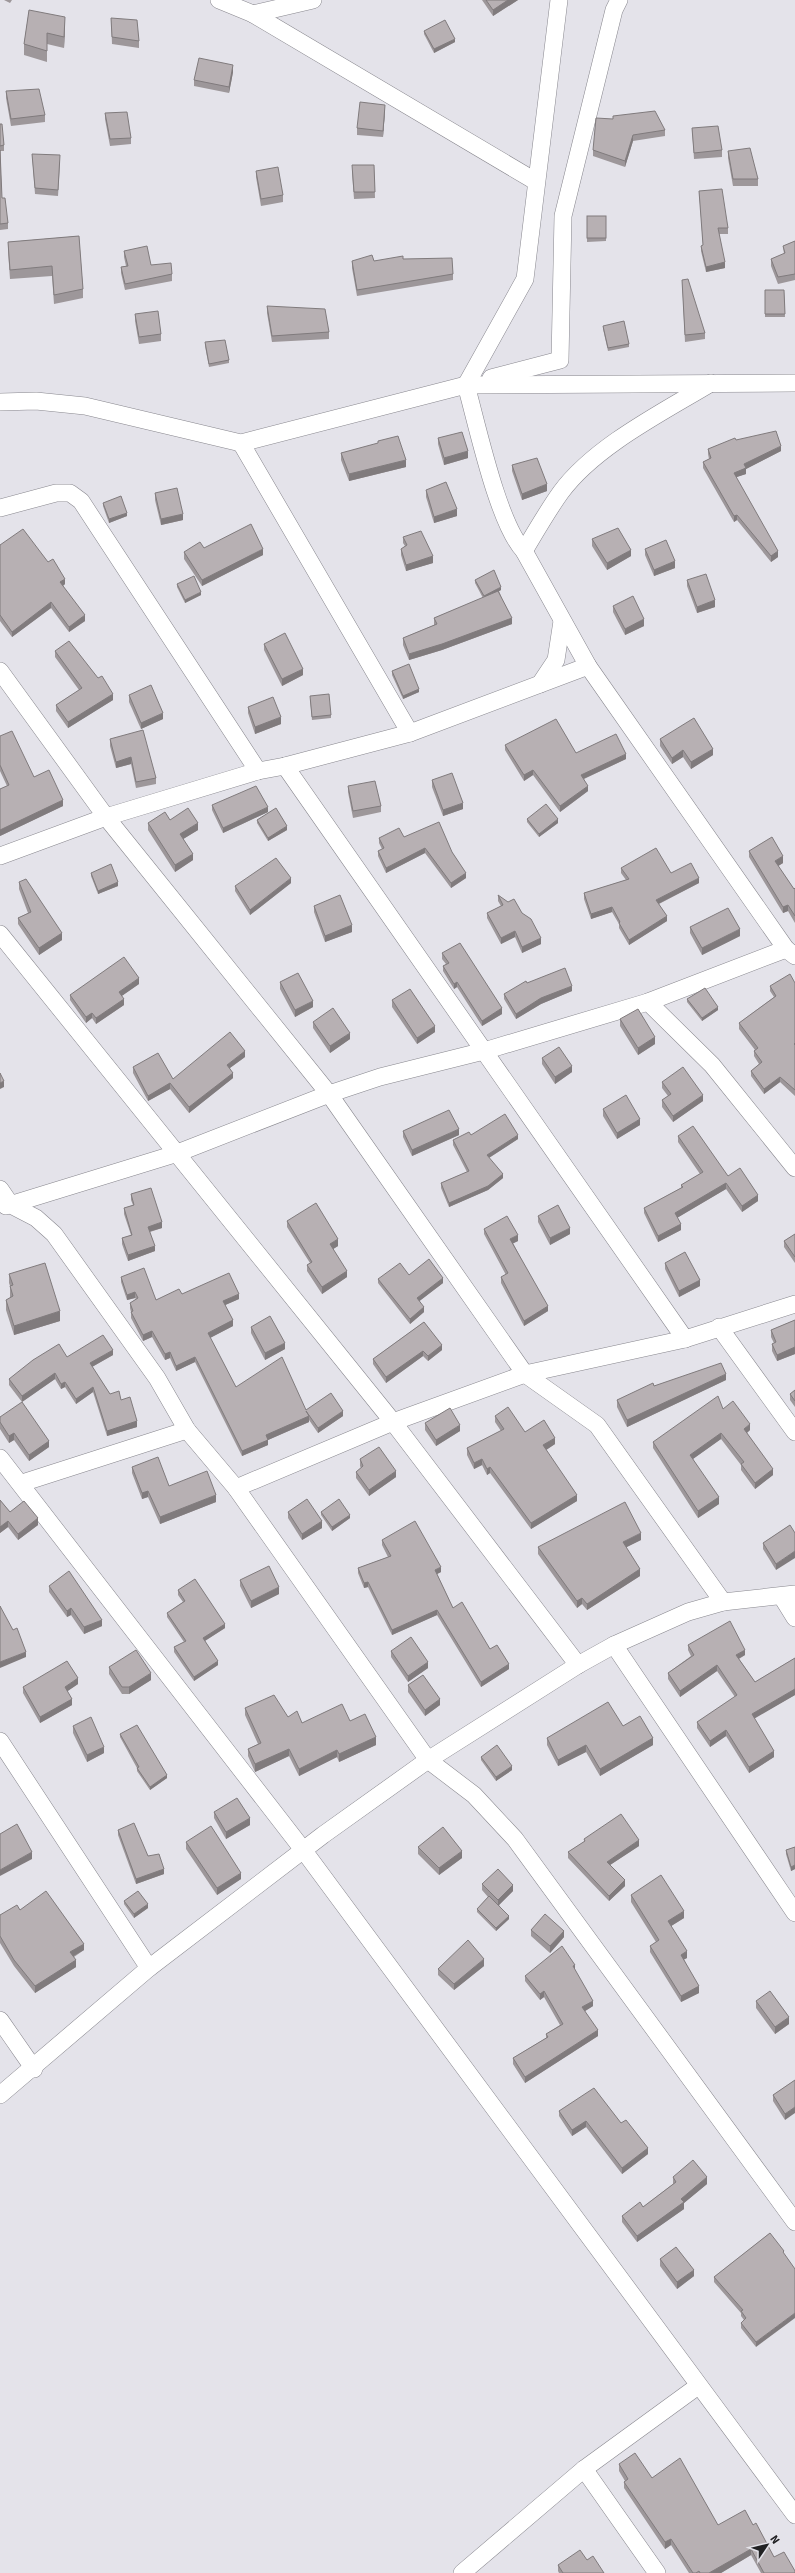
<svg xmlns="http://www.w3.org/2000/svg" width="795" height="2573" viewBox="0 0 795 2573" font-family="Signika,sans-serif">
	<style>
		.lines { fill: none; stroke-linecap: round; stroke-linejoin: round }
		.street-casing { stroke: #88878e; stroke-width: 18 }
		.street { stroke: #fff; stroke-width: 17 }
		.wall { fill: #9d979a }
		.shaded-wall { fill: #807b7d }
		.building { fill: #b7b0b3; stroke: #807b7d }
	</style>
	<rect width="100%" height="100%" fill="#e4e3ea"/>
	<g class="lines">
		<defs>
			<g id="street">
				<polyline points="219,0 253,14 535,181"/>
				<path d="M559,0L525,279L466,385C477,424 498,524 524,551L588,666L786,949L795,956"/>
				<polyline points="253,14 313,0"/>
				<polyline points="491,378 560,360 563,216 614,10 619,0"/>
				<polyline points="0,402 36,401 85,406 241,443 466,385 795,383"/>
				<polyline points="241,443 410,733"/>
				<polyline points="0,508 56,493 70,493 81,501 258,771"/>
				<path d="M524,551C536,531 548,510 561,492C595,446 663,412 711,383"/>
				<polyline points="0,671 106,817 329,1094 525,1374 597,1425 723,1602"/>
				<polyline points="540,684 556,660 562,621"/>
				<polyline points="285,766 685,1339"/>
				<polyline points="0,856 106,817 258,771 285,766 410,733 588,666"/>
				<polyline points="0,934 393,1422 578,1665"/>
				<polyline points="648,1002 712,1065 795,1168"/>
				<polyline points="0,1189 11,1205 36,1218 54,1234 157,1378 187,1430 236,1488 428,1760 474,1795 515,1839 795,2222"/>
				<polyline points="6,1206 175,1154 329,1094 380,1077 484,1051 648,1002 786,949"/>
				<polyline points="719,1327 795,1432"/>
				<polyline points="0,1458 304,1851 795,2515"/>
				<polyline points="22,1483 187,1430"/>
				<polyline points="236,1488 393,1422 525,1374 685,1339 795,1304"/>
				<polyline points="782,1597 795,1618"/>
				<polyline points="614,1645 795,1913"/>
				<polyline points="0,1741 149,1968"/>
				<polyline points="0,2020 34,2069"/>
				<polyline points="0,2095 149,1968 323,1835 428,1760 578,1665 614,1645 688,1612 723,1602 795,1594"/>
				<polyline points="584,2469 657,2573"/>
				<polyline points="462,2573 584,2469 698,2386"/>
			</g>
		</defs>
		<!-- street casing -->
		<use href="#street" class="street-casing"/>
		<!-- street -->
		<use href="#street" class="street"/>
	</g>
	<!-- wall -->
	<g class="wall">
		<polygon points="4,0 12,0 10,3"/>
		<polygon points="482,0 518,0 493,16"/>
		<polygon points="29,10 65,28 64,48 47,44 47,62 24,55 24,44"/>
		<polygon points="111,18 139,41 139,48 112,44"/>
		<polygon points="424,31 455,42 434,53 424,34"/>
		<polygon points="233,72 229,93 194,86 194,80"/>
		<polygon points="6,91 45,115 45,122 11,126 6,98"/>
		<polygon points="385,111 383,137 357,135 357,128"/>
		<polygon points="105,113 131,138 131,144 110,146 105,119"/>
		<polygon points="613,116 665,130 665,136 633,141 625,167 593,156 593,150 613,119"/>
		<polygon points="0,124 4,145 4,151 0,151 2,198 8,223 8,229 0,230"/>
		<polygon points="692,128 722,150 722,157 694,159"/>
		<polygon points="728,151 758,179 758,186 733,186 728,158"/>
		<polygon points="32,154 60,162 58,196 35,194"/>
		<polygon points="374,165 375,198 354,199 352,172"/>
		<polygon points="256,171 283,195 283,202 261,206 256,177"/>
		<polygon points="699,191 728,228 728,234 719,234 725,268 706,272 701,251 701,246 703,245"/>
		<polygon points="587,216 606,216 606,241 587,242"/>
		<polygon points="79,236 83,289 83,298 54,304 52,276 10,279 8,251 8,242"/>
		<polygon points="795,241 795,280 778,284 771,266 771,259 784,254 783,246"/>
		<polygon points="124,251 151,265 172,274 172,281 125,290 121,273 121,267 126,266 124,257"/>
		<polygon points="403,259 453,274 453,280 357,296 352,268 352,261 374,261"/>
		<polygon points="682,280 705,333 705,339 685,342"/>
		<polygon points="765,290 784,290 785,317 765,317"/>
		<polygon points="267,306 329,332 329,339 272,342 267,313"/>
		<polygon points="135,314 161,334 161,341 139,344 135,321"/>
		<polygon points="603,326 629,344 629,347 608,351 603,329"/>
		<polygon points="205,342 229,360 229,363 209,367 205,346"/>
		<polygon points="438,438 468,458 444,465 438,444"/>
		<polygon points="736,440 781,451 746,469 746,474 736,477 778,557 771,562 737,520 734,522 703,468 703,462 709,459 708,454 708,449"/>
		<polygon points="378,441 406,467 349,481 341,460 341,453 378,444"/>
		<polygon points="512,465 547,491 522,500 512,471"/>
		<polygon points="426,490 457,516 434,523 426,497"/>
		<polygon points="155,493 183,520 161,525 155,500"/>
		<polygon points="103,503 127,516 109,523 103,506"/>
		<polygon points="403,537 433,563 406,571 401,555 401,549 405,546 403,543"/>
		<polygon points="592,539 631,556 607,570 592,546"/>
		<polygon points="0,545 48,562 65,584 63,586 85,621 69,632 51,608 12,637 0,621"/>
		<polygon points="204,548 263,555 202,586 184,559 184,552"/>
		<polygon points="645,549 675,568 654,576 645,555"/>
		<polygon points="475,580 501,590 499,591 512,624 442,650 409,660 403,645 403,638 434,625 434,618 483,598 475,583"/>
		<polygon points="687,580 715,607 697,613 687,586"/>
		<polygon points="177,584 201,595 185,603 177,587"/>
		<polygon points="613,606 644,626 625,635 613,612"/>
		<polygon points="264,644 303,675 282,686 264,650"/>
		<polygon points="55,651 113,700 68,728 56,711 56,705 79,690 55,657"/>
		<polygon points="392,671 419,692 403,699 392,675"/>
		<polygon points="129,695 163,719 141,729 129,702"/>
		<polygon points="310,699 331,715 331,718 312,720"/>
		<polygon points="248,707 281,724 255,734 248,713"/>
		<polygon points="0,736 34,777 63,806 0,836 0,789 7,786 0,771"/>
		<polygon points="110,739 156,778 156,784 136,788 131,764 116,768 110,746"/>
		<polygon points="660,739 713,755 691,769 683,757 672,764 660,746"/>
		<polygon points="505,745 576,753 626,759 584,779 588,791 560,812 533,775 524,781 505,750"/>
		<polygon points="432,780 463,809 443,816 432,787"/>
		<polygon points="348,786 381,806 381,812 353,818 348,792"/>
		<polygon points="212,805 268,812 223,833 212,810"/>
		<polygon points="527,819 558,823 539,837 527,822"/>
		<polygon points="170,820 198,830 183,839 193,860 175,872 148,830 148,823"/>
		<polygon points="257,820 287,830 268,841 257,823"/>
		<polygon points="404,837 452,852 466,878 451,888 425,853 386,873 378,856 378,851 382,849 379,843 379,838"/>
		<polygon points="749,851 783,863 778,866 794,889 795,888 795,923 788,911 783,913 749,857"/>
		<polygon points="621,868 671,873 699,883 659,904 667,921 629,945 619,928 619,924 612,912 591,919 584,899 584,893 626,880 621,873"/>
		<polygon points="91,873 118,886 98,894 91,876"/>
		<polygon points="19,882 62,940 39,955 18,924 18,918 28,913 19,889"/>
		<polygon points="291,883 250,915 235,891 235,886"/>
		<polygon points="498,895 522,913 541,944 522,953 515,937 501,944 487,918 487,913 501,906 498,901"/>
		<polygon points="314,906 352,932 325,942 314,912"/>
		<polygon points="690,927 740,936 702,955 690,933"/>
		<polygon points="442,953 502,1014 482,1026 457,987 454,989 443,971 443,966 446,964 442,959"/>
		<polygon points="280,982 313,1007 295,1017 280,989"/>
		<polygon points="527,983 572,991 541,1004 516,1019 504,999 504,994"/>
		<polygon points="795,983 795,1096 780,1082 764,1094 751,1076 751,1071 759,1064 754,1056 754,1051 755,1050 739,1029 739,1023 774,997 770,991 770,986"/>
		<polygon points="139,984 121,996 124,1005 96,1024 92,1018 86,1023 70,1000 70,995"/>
		<polygon points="687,999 718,1010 702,1021 687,1002"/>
		<polygon points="392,1000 435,1032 417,1044 392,1007"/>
		<polygon points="620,1019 655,1044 638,1055 620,1026"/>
		<polygon points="313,1022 350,1039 330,1053 313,1028"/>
		<polygon points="245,1057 230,1068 233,1078 189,1113 170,1089 148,1101 133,1073 133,1067 173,1079"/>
		<polygon points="542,1058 572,1072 555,1084 542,1064"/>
		<polygon points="662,1082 703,1101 673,1122 662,1107 662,1100 668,1096 662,1088"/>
		<polygon points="603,1109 640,1125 617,1139 603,1116"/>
		<polygon points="403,1131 459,1135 412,1156 403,1137"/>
		<polygon points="471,1135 518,1139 489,1158 503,1178 488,1190 449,1207 441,1188 441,1183 467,1172 453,1145 453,1140"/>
		<polygon points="678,1136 758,1201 742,1212 726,1189 677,1218 681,1230 658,1242 644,1213 644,1208 681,1188 681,1185 700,1174 678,1142"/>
		<polygon points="131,1194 162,1228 150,1232 155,1251 128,1261 122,1244 122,1238 131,1235 124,1214 124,1208 133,1205 131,1200"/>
		<polygon points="538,1216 570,1234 550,1245 538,1222"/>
		<polygon points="287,1221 338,1246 333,1249 347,1277 322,1294 307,1271 307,1265 310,1263 287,1227"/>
		<polygon points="484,1229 518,1241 513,1243 548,1311 524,1326 501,1283 501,1277 506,1275 484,1234"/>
		<polygon points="795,1234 795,1263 784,1247 784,1241"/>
		<polygon points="665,1263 700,1286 679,1297 665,1269"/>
		<polygon points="9,1274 60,1321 14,1335 6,1310 6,1300 10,1298 10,1286 9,1283"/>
		<polygon points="409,1275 443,1283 419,1301 424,1312 410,1324 378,1283 378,1279"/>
		<polygon points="121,1277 156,1300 182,1294 239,1299 225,1305 233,1326 210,1338 236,1387 306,1410 343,1416 318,1433 309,1420 309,1422 268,1440 268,1445 242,1456 195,1362 176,1371 170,1358 165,1360 152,1337 143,1341 131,1318 131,1312 130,1308 130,1303 136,1299 135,1298 127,1300 121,1282"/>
		<polygon points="795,1320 795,1354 777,1361 772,1351 772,1344 774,1343 771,1337 771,1330"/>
		<polygon points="424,1322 442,1350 428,1361 423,1356 386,1383 373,1364 373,1359"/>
		<polygon points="251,1327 285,1349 265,1360 251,1333"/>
		<polygon points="113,1355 92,1367 110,1394 121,1400 137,1427 107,1436 93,1392 76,1404 65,1387 61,1389 55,1379 22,1402 9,1385 9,1379 67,1357"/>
		<polygon points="726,1380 627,1427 617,1407 617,1400 654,1386"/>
		<polygon points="795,1390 795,1407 790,1400 790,1394"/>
		<polygon points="723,1409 750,1430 747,1433 773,1475 755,1489 741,1470 741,1465 721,1439 693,1459 719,1504 698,1518 653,1448 653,1442"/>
		<polygon points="495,1416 525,1432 555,1444 546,1450 577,1501 531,1529 490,1473 487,1475 482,1465 474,1469 467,1455 467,1448 501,1431 495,1422"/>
		<polygon points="0,1417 49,1447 29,1461 14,1440 9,1443 0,1429"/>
		<polygon points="425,1423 460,1431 436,1446 425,1430"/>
		<polygon points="360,1459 396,1477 369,1496 356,1478 356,1472 361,1468 360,1466"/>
		<polygon points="132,1467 169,1486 216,1502 160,1524 148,1497 142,1499 132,1473"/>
		<polygon points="0,1500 10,1512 38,1525 18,1540 8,1527 0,1533"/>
		<polygon points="288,1512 322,1528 302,1540 288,1518"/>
		<polygon points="321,1512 350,1518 332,1531 321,1515"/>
		<polygon points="790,1525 776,1570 763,1549 763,1543"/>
		<polygon points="382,1540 441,1572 437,1574 453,1608 490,1649 509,1669 481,1687 437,1615 392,1635 368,1587 364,1588 358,1573 358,1568 388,1557 382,1545"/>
		<polygon points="641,1540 626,1547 640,1576 587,1610 582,1604 577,1608 538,1554 538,1547"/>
		<polygon points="240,1580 279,1594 251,1608 240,1586"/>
		<polygon points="49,1586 102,1626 84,1634 71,1615 67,1617 49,1592"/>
		<polygon points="178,1590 225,1628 205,1641 218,1665 194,1681 174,1652 174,1647 184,1642 167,1617 167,1613 183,1602 178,1595"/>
		<polygon points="688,1645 745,1655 739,1659 755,1682 795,1658 795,1695 754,1718 774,1757 749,1773 726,1736 710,1747 697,1728 697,1722 735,1697 717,1671 680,1697 668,1679 668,1673 691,1656 688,1650"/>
		<polygon points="391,1651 428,1668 408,1682 391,1657"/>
		<polygon points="109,1667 151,1680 129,1694 122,1694 109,1674"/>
		<polygon points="78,1684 67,1691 72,1705 40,1723 23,1693 23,1687"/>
		<polygon points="408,1685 440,1705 425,1716 408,1692"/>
		<polygon points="245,1708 288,1717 302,1723 350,1721 376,1745 339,1762 337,1757 299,1776 289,1756 255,1772 248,1756 248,1749 258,1744 245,1715"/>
		<polygon points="73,1726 104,1753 87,1762 73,1733"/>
		<polygon points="623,1726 653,1745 600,1776 586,1752 558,1766 547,1745 547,1738"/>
		<polygon points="120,1734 167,1778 150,1790 137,1771 137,1768 120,1737"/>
		<polygon points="481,1757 512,1770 496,1781 481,1760"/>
		<polygon points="214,1812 250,1825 226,1839 214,1818"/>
		<polygon points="118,1830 148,1856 164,1874 136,1884 118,1835"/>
		<polygon points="584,1839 639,1846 610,1865 625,1886 609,1901 568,1858 568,1852 584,1842"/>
		<polygon points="186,1842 241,1879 217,1895 186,1849"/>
		<polygon points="418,1847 462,1858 439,1875 418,1854"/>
		<polygon points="795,1847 795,1869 791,1871 786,1854 786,1850"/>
		<polygon points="482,1884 513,1891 499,1905 509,1919 496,1931 477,1912 477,1909 488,1897 482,1890"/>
		<polygon points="631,1895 684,1918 671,1926 687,1958 684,1959 699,1993 681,2002 650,1952 650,1946 656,1942 631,1902"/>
		<polygon points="124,1901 148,1908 134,1918 124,1904"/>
		<polygon points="20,1910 84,1950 74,1957 76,1967 35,1993 14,1966 0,1943 0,1915"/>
		<polygon points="531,1930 564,1937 550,1953 531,1936"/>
		<polygon points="484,1966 454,1990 438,1975 438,1969"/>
		<polygon points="575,1970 593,2006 585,2011 598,2036 525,2083 513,2064 513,2058 546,2038 546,2034 560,2025 544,1997 540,2000 525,1981 525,1976"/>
		<polygon points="756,2001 789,2024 775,2034 756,2008"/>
		<polygon points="795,2080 785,2120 773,2101 773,2095"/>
		<polygon points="559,2111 621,2123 648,2154 622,2174 586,2127 572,2136 559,2116"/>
		<polygon points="673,2177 707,2184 684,2203 684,2209 637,2242 622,2222 622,2216 643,2207 673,2184"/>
		<polygon points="770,2233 756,2347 741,2328 741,2323 744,2320 741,2316 741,2313 714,2282 714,2277"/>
		<polygon points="660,2259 694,2276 677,2289 660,2266"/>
		<polygon points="619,2464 652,2478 718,2525 753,2525 774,2557 795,2573 761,2573 751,2555 721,2573 689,2573 671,2545 665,2549 624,2488 624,2482 625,2481 619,2471"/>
		<polygon points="587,2560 604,2573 559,2573 558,2571 558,2565"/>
	</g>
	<!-- shaded-wall -->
	<g class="shaded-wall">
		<polygon points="508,0 518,0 493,16 493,10"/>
		<polygon points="65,17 65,28 64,48 64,37"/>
		<polygon points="455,39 455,42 434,53 434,49"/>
		<polygon points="233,65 233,72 229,93 229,87"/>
		<polygon points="385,105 385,111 383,137 383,131"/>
		<polygon points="633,135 633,141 625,167 625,161"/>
		<polygon points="725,262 725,268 706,272 706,267"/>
		<polygon points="781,446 781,451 746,469 746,474 734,478 734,473 744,464"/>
		<polygon points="468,451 468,458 444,465 444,458"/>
		<polygon points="406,460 406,467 349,481 349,474"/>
		<polygon points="547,484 547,491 522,500 522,494"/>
		<polygon points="457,509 457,516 434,523 434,517"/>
		<polygon points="127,513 127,516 109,523 109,519"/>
		<polygon points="183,514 183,520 161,525 161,519"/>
		<polygon points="737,515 737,520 734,522 734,516"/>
		<polygon points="263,549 263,555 202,586 202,580"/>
		<polygon points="631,550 631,556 607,570 607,563"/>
		<polygon points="778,551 778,557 771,562 771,556"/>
		<polygon points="433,556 433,563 406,571 406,565"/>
		<polygon points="675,561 675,568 654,576 654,570"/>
		<polygon points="65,579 65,584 60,588 60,582"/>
		<polygon points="501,587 501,590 484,599 484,596"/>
		<polygon points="201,592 201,595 185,603 185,600"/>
		<polygon points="715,600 715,607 697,613 697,607"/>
		<polygon points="51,602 51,608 12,637 12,632"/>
		<polygon points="85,615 85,621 69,632 69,627"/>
		<polygon points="512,618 512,624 442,650 409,660 409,654"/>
		<polygon points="644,619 644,626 625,635 625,629"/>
		<polygon points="303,669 303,675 282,686 282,679"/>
		<polygon points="419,689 419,692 403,699 403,696"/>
		<polygon points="113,694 113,700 68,728 68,722"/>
		<polygon points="163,713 163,719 141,729 141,723"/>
		<polygon points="281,717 281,724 255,734 255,727"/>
		<polygon points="713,749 713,755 691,769 691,762"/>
		<polygon points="683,750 683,757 672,764 672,758"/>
		<polygon points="626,754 626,759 581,780 581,775"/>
		<polygon points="131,757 131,764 116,768 116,762"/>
		<polygon points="533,770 533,775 524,781 524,775"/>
		<polygon points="588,786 588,791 560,812 560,806"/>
		<polygon points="63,800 63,806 0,836 0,830"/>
		<polygon points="463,803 463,809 443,816 443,810"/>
		<polygon points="268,807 268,812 223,833 223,828"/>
		<polygon points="558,819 558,823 539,837 539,834"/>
		<polygon points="198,823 198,830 180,841 180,834"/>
		<polygon points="287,826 287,830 268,841 268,838"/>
		<polygon points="425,848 425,853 386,873 386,868"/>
		<polygon points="193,854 193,860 175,872 175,865"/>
		<polygon points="783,856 783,863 775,868 775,861"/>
		<polygon points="466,873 466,878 451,888 451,883"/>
		<polygon points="291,878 291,883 250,915 250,910"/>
		<polygon points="699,878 699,883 656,905 656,900"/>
		<polygon points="118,882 118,886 98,894 98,891"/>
		<polygon points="788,905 788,911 783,913 783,907"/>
		<polygon points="612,907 612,912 591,919 591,914"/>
		<polygon points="667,916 667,921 629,945 629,940"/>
		<polygon points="352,925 352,932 325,942 325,936"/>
		<polygon points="740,929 740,936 702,955 702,948"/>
		<polygon points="515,931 515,937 501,944 501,938"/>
		<polygon points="62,933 62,940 39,955 39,948"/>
		<polygon points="541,938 541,944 522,953 522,947"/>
		<polygon points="139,978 139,984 119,998 119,992"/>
		<polygon points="457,982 457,987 454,989 454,984"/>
		<polygon points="572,986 572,991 541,1004 516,1019 516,1014 541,998"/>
		<polygon points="124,999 124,1005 96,1024 96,1018"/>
		<polygon points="313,1001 313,1007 295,1017 295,1010"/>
		<polygon points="718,1007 718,1010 702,1021 702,1018"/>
		<polygon points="502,1008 502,1014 482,1026 482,1021"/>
		<polygon points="92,1013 92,1018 86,1023 86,1017"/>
		<polygon points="435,1026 435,1032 417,1044 417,1038"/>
		<polygon points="350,1033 350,1039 330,1053 330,1046"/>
		<polygon points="655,1037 655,1044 638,1055 638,1048"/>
		<polygon points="245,1051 245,1057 227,1070 227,1065"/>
		<polygon points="572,1066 572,1072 555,1084 555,1077"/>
		<polygon points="233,1073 233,1078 189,1113 189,1107"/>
		<polygon points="780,1077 780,1082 764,1094 764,1089"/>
		<polygon points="4,1081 4,1087 0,1089 0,1083"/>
		<polygon points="170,1083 170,1089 148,1101 148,1096"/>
		<polygon points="703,1095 703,1101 673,1122 673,1116"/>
		<polygon points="640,1119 640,1125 617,1139 617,1133"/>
		<polygon points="459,1129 459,1135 412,1156 412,1150"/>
		<polygon points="518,1135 518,1139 487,1159 487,1155"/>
		<polygon points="503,1174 503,1178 488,1190 449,1207 449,1203"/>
		<polygon points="726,1183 726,1189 675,1219 675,1213"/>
		<polygon points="758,1195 758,1201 742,1212 742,1206"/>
		<polygon points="162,1222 162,1228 148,1232 148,1227"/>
		<polygon points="681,1224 681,1230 658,1242 658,1236"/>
		<polygon points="570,1228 570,1234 550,1245 550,1238"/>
		<polygon points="518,1235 518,1241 510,1245 510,1239"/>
		<polygon points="338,1239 338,1246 330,1251 330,1244"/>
		<polygon points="155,1246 155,1251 128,1261 128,1255"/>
		<polygon points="347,1271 347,1277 322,1294 322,1287"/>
		<polygon points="443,1278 443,1283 417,1303 417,1298"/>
		<polygon points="700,1280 700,1286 679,1297 679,1291"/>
		<polygon points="135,1292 135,1298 127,1300 127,1295"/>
		<polygon points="239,1294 239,1299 223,1306 223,1301"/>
		<polygon points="548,1306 548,1311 524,1326 524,1321"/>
		<polygon points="424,1307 424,1312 410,1324 410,1319"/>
		<polygon points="60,1311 60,1321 14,1335 14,1326"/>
		<polygon points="233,1320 233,1326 208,1339 208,1333"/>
		<polygon points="152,1331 152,1337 143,1341 143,1335"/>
		<polygon points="285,1343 285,1349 265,1360 265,1353"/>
		<polygon points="442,1345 442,1350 428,1361 428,1356"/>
		<polygon points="795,1347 795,1354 777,1361 777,1355"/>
		<polygon points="113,1350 113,1355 90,1368 90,1363"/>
		<polygon points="423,1351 423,1356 386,1383 386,1377"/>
		<polygon points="170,1352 170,1358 165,1360 165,1354"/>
		<polygon points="195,1357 195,1362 176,1371 176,1366"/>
		<polygon points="55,1373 55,1379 22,1402 22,1396"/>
		<polygon points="726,1374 726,1380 627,1427 627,1420"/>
		<polygon points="65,1382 65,1387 61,1389 61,1384"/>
		<polygon points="93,1387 93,1392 76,1404 76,1399"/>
		<polygon points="343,1411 343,1416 318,1433 318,1428"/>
		<polygon points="309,1416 309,1422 268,1440 268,1445 242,1456 242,1451 266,1435"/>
		<polygon points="137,1421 137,1427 107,1436 107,1431"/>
		<polygon points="750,1424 750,1430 744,1435 744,1429"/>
		<polygon points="460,1425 460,1431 436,1446 436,1440"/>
		<polygon points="14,1433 14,1440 9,1443 9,1436"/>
		<polygon points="721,1433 721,1439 690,1461 690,1455"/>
		<polygon points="555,1438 555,1444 543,1452 543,1445"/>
		<polygon points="49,1441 49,1447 29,1461 29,1455"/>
		<polygon points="482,1459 482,1465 474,1469 474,1463"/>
		<polygon points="490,1467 490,1473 487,1475 487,1469"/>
		<polygon points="773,1469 773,1475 755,1489 755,1483"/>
		<polygon points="396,1471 396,1477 369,1496 369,1490"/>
		<polygon points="148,1491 148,1497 142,1499 142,1493"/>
		<polygon points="216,1495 216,1502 160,1524 160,1517"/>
		<polygon points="577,1495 577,1501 531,1529 531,1523"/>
		<polygon points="719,1497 719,1504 698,1518 698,1511"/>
		<polygon points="350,1515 350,1518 332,1531 332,1527"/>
		<polygon points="38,1518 38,1525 18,1540 18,1534"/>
		<polygon points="8,1521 8,1527 0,1533 0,1527"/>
		<polygon points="322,1521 322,1528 302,1540 302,1534"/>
		<polygon points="641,1533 641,1540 623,1549 623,1542"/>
		<polygon points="795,1551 795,1558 776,1570 776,1564"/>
		<polygon points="441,1567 441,1572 435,1575 435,1570"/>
		<polygon points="640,1569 640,1576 587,1610 587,1604"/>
		<polygon points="368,1582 368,1587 364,1588 364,1583"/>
		<polygon points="279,1587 279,1594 251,1608 251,1601"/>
		<polygon points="582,1598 582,1604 577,1608 577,1601"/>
		<polygon points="71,1608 71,1615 67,1617 67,1611"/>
		<polygon points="437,1610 437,1615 392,1635 392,1630"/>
		<polygon points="102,1620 102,1626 84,1634 84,1627"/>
		<polygon points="225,1624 225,1628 203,1642 203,1638"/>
		<polygon points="745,1650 745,1655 736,1660 736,1655"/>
		<polygon points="26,1652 26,1657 0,1668 0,1662"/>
		<polygon points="218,1661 218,1665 194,1681 194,1677"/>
		<polygon points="428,1662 428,1668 408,1682 408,1676"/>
		<polygon points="509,1664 509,1669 481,1687 481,1682"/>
		<polygon points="717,1665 717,1671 680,1697 680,1691"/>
		<polygon points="151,1673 151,1680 129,1694 129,1687"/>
		<polygon points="78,1678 78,1684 65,1693 65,1687"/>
		<polygon points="795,1689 795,1695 752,1720 752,1714"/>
		<polygon points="72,1699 72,1705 40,1723 40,1717"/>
		<polygon points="440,1699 440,1705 425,1716 425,1710"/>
		<polygon points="726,1730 726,1736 710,1747 710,1741"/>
		<polygon points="376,1737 376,1745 339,1762 339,1754"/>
		<polygon points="653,1738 653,1745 600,1776 600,1769"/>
		<polygon points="586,1745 586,1752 558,1766 558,1760"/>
		<polygon points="104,1747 104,1753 87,1762 87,1755"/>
		<polygon points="289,1749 289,1756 255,1772 255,1764"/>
		<polygon points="337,1750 337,1757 299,1776 299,1769"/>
		<polygon points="774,1751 774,1757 749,1773 749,1767"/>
		<polygon points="512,1766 512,1770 496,1781 496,1777"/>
		<polygon points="167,1775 167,1778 150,1790 150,1787"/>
		<polygon points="250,1818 250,1825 226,1839 226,1832"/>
		<polygon points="639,1840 639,1846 607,1867 607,1862"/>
		<polygon points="462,1851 462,1858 439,1875 439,1868"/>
		<polygon points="32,1852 32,1859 0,1876 0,1870"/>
		<polygon points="795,1865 795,1869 791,1871 791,1867"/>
		<polygon points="164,1869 164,1874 136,1884 136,1879"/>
		<polygon points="241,1873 241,1879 217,1895 217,1888"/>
		<polygon points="625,1880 625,1886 609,1901 609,1896"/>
		<polygon points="513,1885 513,1891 498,1906 498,1900"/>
		<polygon points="148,1904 148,1908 134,1918 134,1914"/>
		<polygon points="684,1911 684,1918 668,1928 668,1921"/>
		<polygon points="509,1916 509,1919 496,1931 496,1928"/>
		<polygon points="564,1931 564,1937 550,1953 550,1946"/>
		<polygon points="84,1944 84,1950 70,1958 70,1952"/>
		<polygon points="687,1951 687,1958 681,1961 681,1955"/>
		<polygon points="484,1959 484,1966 454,1990 454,1984"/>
		<polygon points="76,1960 76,1967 35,1993 35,1986"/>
		<polygon points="575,1965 575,1970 573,1966"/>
		<polygon points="699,1986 699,1993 681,2002 681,1996"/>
		<polygon points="544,1991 544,1997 540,2000 540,1994"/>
		<polygon points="593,2001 593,2006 582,2013 582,2007"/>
		<polygon points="789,2017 789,2024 775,2034 775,2027"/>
		<polygon points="598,2030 598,2036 525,2083 525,2077"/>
		<polygon points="795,2107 795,2113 785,2120 785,2114"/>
		<polygon points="586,2121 586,2127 572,2136 572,2130"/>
		<polygon points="648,2148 648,2154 622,2174 622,2168"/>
		<polygon points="707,2177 707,2184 684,2203 684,2209 637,2242 637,2236"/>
		<polygon points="694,2270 694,2276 677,2289 677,2282"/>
		<polygon points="795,2313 795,2318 756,2347 756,2342"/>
		<polygon points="671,2539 671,2545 665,2549 665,2542"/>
		<polygon points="751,2549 751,2555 721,2573 709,2573"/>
	</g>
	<!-- building -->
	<g class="building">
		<polygon points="486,0 508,0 493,10"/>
		<polygon points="29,10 65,17 64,37 47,33 47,51 24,44"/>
		<polygon points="111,18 137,20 139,41 112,37"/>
		<polygon points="445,20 455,39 434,49 424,31"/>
		<polygon points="199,58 233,65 229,87 194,80"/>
		<polygon points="39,89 45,115 11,119 6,91"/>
		<polygon points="360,102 385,105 383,131 357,128"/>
		<polygon points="655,111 665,130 633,135 625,161 593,150 596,118 613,119 613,116"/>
		<polygon points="127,112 131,138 110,139 105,113"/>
		<polygon points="0,124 2,124 4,145 0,146"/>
		<polygon points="718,126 722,150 694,153 692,128"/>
		<polygon points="750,148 758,179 733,179 728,151"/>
		<polygon points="0,150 2,198 5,198 8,223 0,224"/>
		<polygon points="32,154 60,155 58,190 35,188"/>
		<polygon points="352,165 374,165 375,192 354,192"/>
		<polygon points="278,167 283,195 261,199 256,171"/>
		<polygon points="722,189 728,228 718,228 725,262 706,267 701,246 703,245 699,191"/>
		<rect x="587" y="216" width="19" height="22"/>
		<polygon points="79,236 83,289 54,295 52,266 10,270 8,242"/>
		<polygon points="795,241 795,274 778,277 771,259 785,253 783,246"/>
		<polygon points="147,246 151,265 171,263 172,274 125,284 121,267 128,266 124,251"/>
		<polygon points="372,255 374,261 403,256 403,259 452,258 453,274 357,290 352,261"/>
		<polygon points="688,279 705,333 685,335 682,280"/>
		<polygon points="765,290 784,290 785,314 765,314"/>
		<polygon points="267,306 325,309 329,332 272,336"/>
		<polygon points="158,311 161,334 139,337 135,314"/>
		<polygon points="624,321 629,344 608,348 603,326"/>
		<polygon points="225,340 229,360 209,364 205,342"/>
		<polygon points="776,431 781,446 744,464 746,468 734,473 778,551 771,556 737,515 734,516 703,462 711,458 708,449 735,438 736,440"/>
		<polygon points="462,432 468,451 444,458 438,438"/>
		<polygon points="398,436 406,460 349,474 341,453 378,443 378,441"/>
		<polygon points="537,458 547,484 522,494 512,465"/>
		<polygon points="446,482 457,509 434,517 426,490"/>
		<polygon points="177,488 183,514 161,519 155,493"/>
		<polygon points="121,496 127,513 109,519 103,503"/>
		<polygon points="251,524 263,549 202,580 184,552 200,542 204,548"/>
		<polygon points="618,528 631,550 607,563 592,539"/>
		<polygon points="23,529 48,562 53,559 65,579 60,582 85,615 69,627 51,602 12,632 0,615 0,545"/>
		<polygon points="421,531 433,556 406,565 401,549 407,545 403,537"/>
		<polygon points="666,540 675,561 654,570 645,549"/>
		<polygon points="494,570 501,587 484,596 475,580"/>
		<polygon points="706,574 715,600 697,607 687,580"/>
		<polygon points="194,576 201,592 185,600 177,584"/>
		<polygon points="498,591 512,618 442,644 409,654 403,638 437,624 434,618"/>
		<polygon points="633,596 644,619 625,629 613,606"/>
		<polygon points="285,633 303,669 282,679 264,644"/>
		<polygon points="69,641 98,678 102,676 113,694 68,722 56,705 82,688 55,651"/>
		<polygon points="409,664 419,689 403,696 392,671"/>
		<polygon points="151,685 163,713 141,723 129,695"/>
		<polygon points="329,694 331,715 312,717 310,696"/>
		<polygon points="273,697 281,717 255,727 248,707"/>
		<polygon points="694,718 713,749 691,762 683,750 672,758 660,739"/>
		<polygon points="556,719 576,753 616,734 626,754 581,775 588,786 560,806 533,770 524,775 505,745"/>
		<polygon points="143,730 156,778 136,782 131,757 116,762 110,739"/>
		<polygon points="12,731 34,777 49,770 63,800 0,830 0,789 9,785 0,765 0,736"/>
		<polygon points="452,773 463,803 443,810 432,780"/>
		<polygon points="375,781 381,806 353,811 348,786"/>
		<polygon points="256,786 268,807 223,828 212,805"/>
		<polygon points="546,804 558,819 539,834 527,819"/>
		<polygon points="188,808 198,823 180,834 193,854 175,865 148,823 165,812 170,820"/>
		<polygon points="276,808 287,826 268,838 257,820"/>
		<polygon points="439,822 452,852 466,873 451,883 425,848 386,868 378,851 384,848 379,838 399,828 404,837"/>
		<polygon points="772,837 783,856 775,861 794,889 795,888 795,916 788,905 783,907 749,851"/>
		<polygon points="656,848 671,873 691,863 699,878 656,900 667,916 629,940 619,923 620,922 612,907 591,914 584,893 629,879 621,868"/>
		<polygon points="276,858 291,878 250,910 235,886"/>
		<polygon points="111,864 118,882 98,891 91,873"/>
		<polygon points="26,879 62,933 39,948 18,918 31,912 19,882"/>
		<polygon points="340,895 352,925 325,936 314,906"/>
		<polygon points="498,895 508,902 514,899 522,913 531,919 541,938 522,947 515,931 501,938 487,913 503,905"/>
		<polygon points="728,908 740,929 702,948 690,927"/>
		<polygon points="460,943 502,1008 482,1021 457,982 454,984 443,966 449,963 442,953"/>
		<polygon points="124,957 139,978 119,992 124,999 96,1018 92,1013 86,1017 70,995"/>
		<polygon points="565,968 572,986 541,998 516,1014 504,994 526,981 527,983"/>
		<polygon points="298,973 313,1001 295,1010 280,982"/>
		<polygon points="790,974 795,983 795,1043 794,1044 795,1045 795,1090 780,1077 764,1089 751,1071 762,1062 754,1051 758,1048 739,1023 776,996 770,986"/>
		<polygon points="705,988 718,1007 702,1018 687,999"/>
		<polygon points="410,989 435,1026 417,1038 392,1000"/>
		<polygon points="333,1008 350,1033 330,1046 313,1022"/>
		<polygon points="638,1009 655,1037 638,1048 620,1019"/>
		<polygon points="230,1032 245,1051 227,1065 233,1073 189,1107 170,1083 148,1096 133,1067 158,1053 173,1079"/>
		<polygon points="559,1047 572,1066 555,1077 542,1058"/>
		<polygon points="683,1067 703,1095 673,1116 662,1100 671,1094 662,1082"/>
		<polygon points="0,1073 4,1081 0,1083"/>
		<polygon points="626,1095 640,1119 617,1133 603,1109"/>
		<polygon points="449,1110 459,1129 412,1150 403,1131"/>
		<polygon points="505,1114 518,1135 487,1155 503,1174 488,1186 449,1203 441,1183 469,1171 453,1140 469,1132 471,1135"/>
		<polygon points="693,1126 728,1176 740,1168 758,1195 742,1206 726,1183 675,1213 681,1224 658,1236 644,1208 683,1187 681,1185 703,1172 678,1136"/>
		<polygon points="151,1188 162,1222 148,1227 155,1246 128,1255 122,1238 132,1235 124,1208 134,1205 131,1194"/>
		<polygon points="316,1203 338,1239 330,1244 347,1271 322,1287 307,1265 312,1262 287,1221"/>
		<polygon points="558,1205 570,1228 550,1238 538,1216"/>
		<polygon points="507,1216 518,1235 510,1239 548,1306 524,1321 501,1277 508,1273 484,1229"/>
		<polygon points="795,1234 795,1257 784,1241"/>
		<polygon points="685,1252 700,1280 679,1291 665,1263"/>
		<polygon points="429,1259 443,1278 417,1298 424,1307 410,1319 378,1279 400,1263 409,1275"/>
		<polygon points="45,1263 60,1311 14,1326 6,1300 13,1296 10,1286 13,1285 9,1274"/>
		<polygon points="144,1268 156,1300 179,1289 182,1294 229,1273 239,1294 223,1301 233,1320 208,1333 236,1387 282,1357 306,1410 331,1393 343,1411 318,1428 306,1411 309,1416 266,1435 268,1440 242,1451 195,1357 176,1366 170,1352 165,1354 152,1331 143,1335 131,1312 133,1311 130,1303 138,1298 135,1292 127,1295 121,1277"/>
		<polygon points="270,1316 285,1343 265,1353 251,1327"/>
		<polygon points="795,1320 795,1347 777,1355 772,1344 776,1342 771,1330"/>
		<polygon points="424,1322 442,1345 428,1356 423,1351 386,1377 373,1359"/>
		<polygon points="103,1335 113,1350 90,1363 110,1394 119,1391 121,1400 130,1397 137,1421 107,1431 93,1387 76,1399 65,1382 61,1384 55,1373 22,1396 9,1379 33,1360 59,1344 67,1357"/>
		<polygon points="721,1363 726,1374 627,1420 617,1400 653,1383 654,1386"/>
		<polygon points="795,1390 795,1401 790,1394"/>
		<polygon points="718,1396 723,1409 733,1401 750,1424 744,1429 773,1469 755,1483 741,1464 744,1462 721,1433 690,1455 719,1497 698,1511 653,1442"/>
		<polygon points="22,1402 49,1441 29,1455 14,1433 9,1436 0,1422 0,1417"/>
		<polygon points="508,1407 525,1432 544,1420 555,1438 543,1445 577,1495 531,1523 490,1467 487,1469 482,1459 474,1463 467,1448 504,1429 495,1416"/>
		<polygon points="450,1408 460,1425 436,1440 425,1423"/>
		<polygon points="379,1447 396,1471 369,1490 356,1472 363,1466 360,1459"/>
		<polygon points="158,1457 169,1486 207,1471 216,1495 160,1517 148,1491 142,1493 132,1467"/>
		<polygon points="307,1499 322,1521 302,1534 288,1512"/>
		<polygon points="339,1499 350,1515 332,1527 321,1512"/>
		<polygon points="0,1500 10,1512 24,1501 38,1518 18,1534 8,1521 0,1527"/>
		<polygon points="625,1502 641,1533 623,1542 640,1569 587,1604 582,1598 577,1601 538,1547"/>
		<polygon points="415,1521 441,1567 435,1570 453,1608 462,1602 490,1649 497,1645 509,1664 481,1682 437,1610 392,1630 368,1582 364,1583 358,1568 391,1556 382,1540"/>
		<polygon points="790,1525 795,1533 795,1551 776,1564 763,1543"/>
		<polygon points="269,1566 279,1587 251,1601 240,1580"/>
		<polygon points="69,1571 102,1620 84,1627 71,1608 67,1611 49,1586"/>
		<polygon points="195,1579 225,1624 203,1638 218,1661 194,1677 174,1647 186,1641 167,1613 185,1601 178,1590"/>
		<polygon points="0,1606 13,1630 17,1628 26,1652 0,1662"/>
		<polygon points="730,1621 745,1650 736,1655 755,1682 795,1658 795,1689 752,1714 774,1751 749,1767 726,1730 710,1741 697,1722 737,1695 717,1665 680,1691 668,1673 694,1655 688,1645"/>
		<polygon points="411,1637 428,1662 408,1676 391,1651"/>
		<polygon points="136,1650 151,1673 129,1687 122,1687 109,1667"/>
		<polygon points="67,1661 78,1678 65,1687 72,1699 40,1717 23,1687"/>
		<polygon points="423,1675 440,1699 425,1710 408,1685"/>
		<polygon points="274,1695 288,1717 297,1711 302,1723 342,1704 350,1721 365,1714 376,1737 339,1754 337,1750 299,1769 289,1749 255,1764 248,1749 261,1743 245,1708"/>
		<polygon points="608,1702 623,1726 640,1716 653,1738 600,1769 586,1745 558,1760 547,1738"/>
		<polygon points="91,1717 104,1747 87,1755 73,1726"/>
		<polygon points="137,1725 167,1775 150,1787 137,1768 139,1767 120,1734"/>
		<polygon points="497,1745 512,1766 496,1777 481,1757"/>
		<polygon points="237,1798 250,1818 226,1832 214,1812"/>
		<polygon points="621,1814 639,1840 607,1862 625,1880 609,1896 568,1852 585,1841 584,1839"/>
		<polygon points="134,1823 148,1856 159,1854 164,1869 136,1879 118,1830"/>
		<polygon points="17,1824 32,1852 0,1870 0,1834"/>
		<polygon points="211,1826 241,1873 217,1888 186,1842"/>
		<polygon points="443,1827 462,1851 439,1868 418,1847"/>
		<polygon points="795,1847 795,1865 791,1867 786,1850"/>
		<polygon points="498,1869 513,1885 498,1900 482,1884"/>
		<polygon points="661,1875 684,1911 668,1921 687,1951 681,1955 699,1986 681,1996 650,1946 659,1940 631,1895"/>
		<polygon points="46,1891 84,1944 70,1952 76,1960 35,1986 14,1960 0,1936 0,1915 17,1905 20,1910"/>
		<polygon points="138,1891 148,1904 134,1914 124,1901"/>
		<polygon points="489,1896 509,1916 496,1928 477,1909"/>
		<polygon points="545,1914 564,1931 550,1946 531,1930"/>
		<polygon points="468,1940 484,1959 454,1984 438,1969"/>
		<polygon points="562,1946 575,1965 573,1966 593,2001 582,2007 598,2030 525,2077 513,2058 548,2037 546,2034 563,2024 544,1991 540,1994 525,1976"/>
		<polygon points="770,1991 789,2017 775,2027 756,2001"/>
		<polygon points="795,2080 795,2107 785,2114 773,2095"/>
		<polygon points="594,2088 621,2123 626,2120 648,2148 622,2168 586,2121 572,2130 559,2111"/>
		<polygon points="693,2160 707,2177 681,2199 684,2202 637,2236 622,2216 640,2202 643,2207 676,2182 673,2177"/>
		<polygon points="770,2233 784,2251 783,2252 795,2269 795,2313 756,2342 741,2323 746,2318 741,2311 743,2310 714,2277"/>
		<polygon points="676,2247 694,2270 677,2282 660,2259"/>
		<polygon points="635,2453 652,2478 680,2458 718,2525 745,2510 753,2525 756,2523 774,2557 784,2552 795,2571 795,2573 764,2573 751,2549 709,2573 700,2573 699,2571 696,2573 693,2573 671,2539 665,2542 624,2482 628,2479 619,2464"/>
		<polygon points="580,2550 587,2560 593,2556 604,2573 563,2573 558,2565"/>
	</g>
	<!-- north arrow -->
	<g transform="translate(767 2545) rotate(55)" stroke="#e4e3ea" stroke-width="3" paint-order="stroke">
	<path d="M0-3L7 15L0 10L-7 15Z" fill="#212123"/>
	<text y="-6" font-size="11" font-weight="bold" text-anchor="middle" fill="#212123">N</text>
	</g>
</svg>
